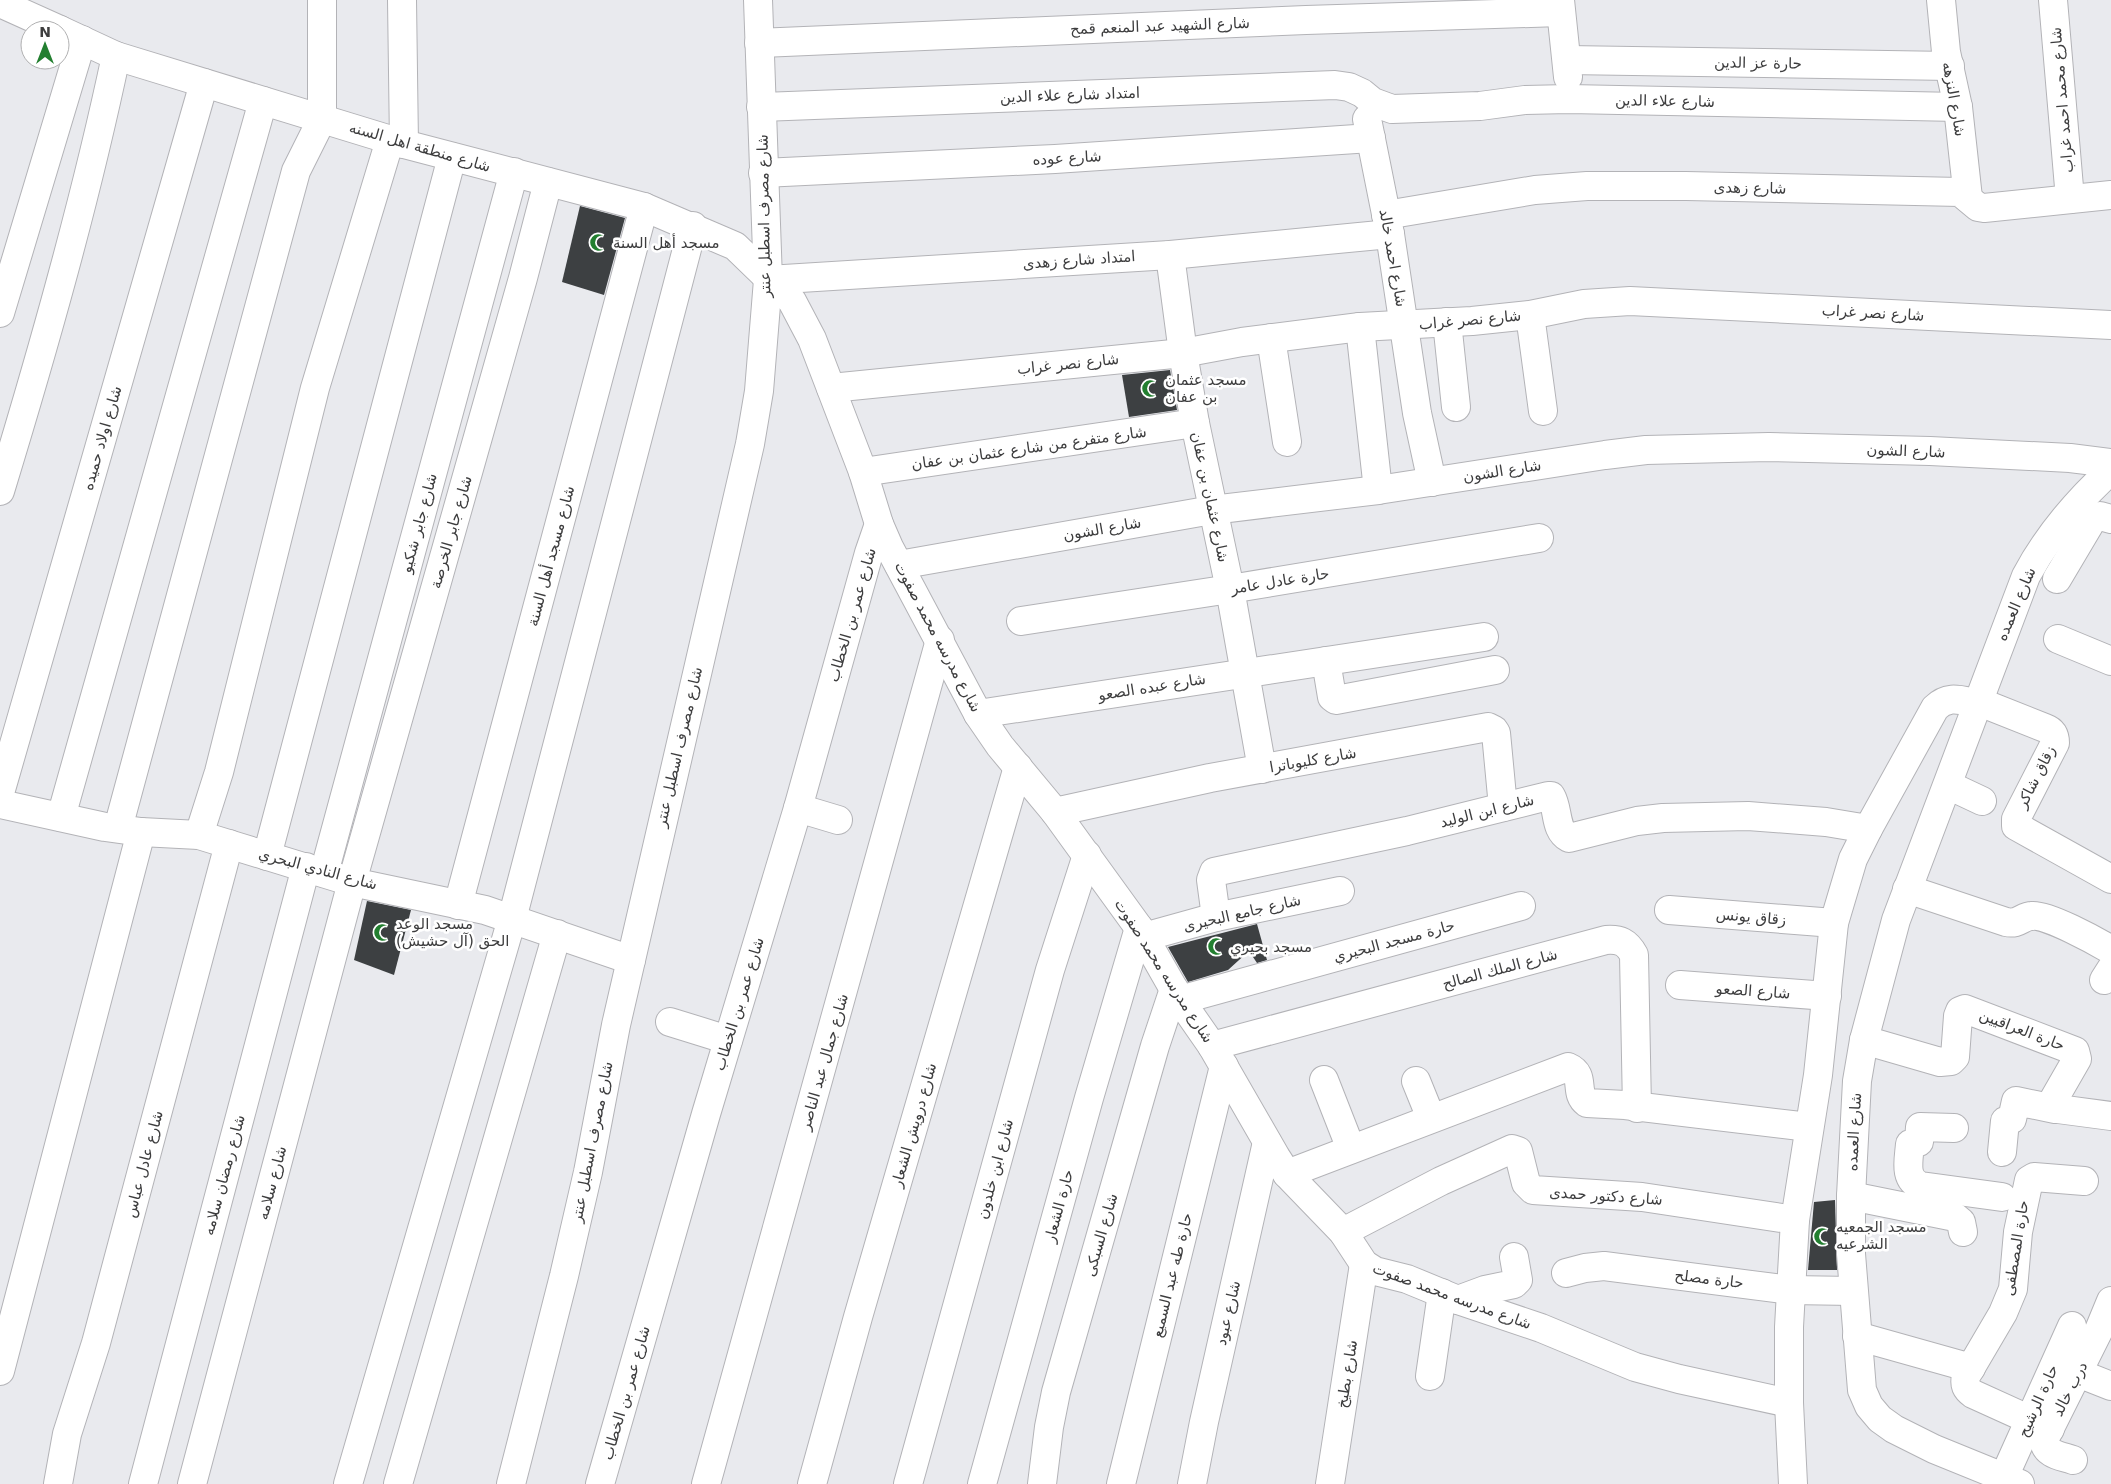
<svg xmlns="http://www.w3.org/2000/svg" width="2111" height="1484" viewBox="0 0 2111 1484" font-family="'DejaVu Sans','Noto Sans Arabic',sans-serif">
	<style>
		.building { fill: #3d4042 }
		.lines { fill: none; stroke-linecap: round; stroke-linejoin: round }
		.minor-casing { stroke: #b3b3b7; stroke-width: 30 }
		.minor { stroke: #fff; stroke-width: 28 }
		.labels { text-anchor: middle; stroke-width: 5; stroke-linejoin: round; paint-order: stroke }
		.street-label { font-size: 15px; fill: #3d3d3e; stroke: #fff }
		.poi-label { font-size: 15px; fill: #3d3d3e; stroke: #fff; text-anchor: start }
	</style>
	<rect width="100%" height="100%" fill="#e9eaee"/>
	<!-- building -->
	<g class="building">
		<polygon points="580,206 625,218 604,295 562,282"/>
		<polygon points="1170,370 1177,410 1129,417 1122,375"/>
		<polygon points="367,901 411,910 394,975 354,960"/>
		<polygon points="1257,924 1267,960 1257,963 1249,951 1228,970 1188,982 1168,947"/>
		<polygon points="1835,1200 1837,1270 1808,1270 1814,1202"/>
	</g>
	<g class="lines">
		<defs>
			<g id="minor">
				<polyline points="402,0 404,144"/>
				<polyline points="1560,0 1568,77"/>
				<polyline points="1941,0 1946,52 1958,107 1968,198"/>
				<polyline points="2053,0 2070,199"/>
				<polyline points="0,3 60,30"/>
				<polyline points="60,30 116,56 404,144 644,207 735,246 792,301 812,339 863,472 879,524 889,547 978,714 1000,746 1055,812 1139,928 1180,1000 1212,1046 1276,1157 1287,1174 1343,1232 1364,1264 1375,1271 1407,1279 1458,1300 1541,1328 1635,1367 1679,1379 1789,1403"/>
				<polyline points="759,43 1306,20 1560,12"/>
				<polyline points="1567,60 1950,66"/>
				<polyline points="761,107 1335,85 1349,87 1362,93 1373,102 1392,109 1480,106 1525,100 1569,99 1958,107"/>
				<polyline points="1367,119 1390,234 1417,413 1432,482"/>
				<polyline points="763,173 1055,159 1371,138"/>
				<polyline points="1386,215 1535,190 1587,186 1686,186 1960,192 1978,207 1984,208 2111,195"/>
				<polyline points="1170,255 1183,353 1195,423 1230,589 1262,769"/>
				<polyline points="768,280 1170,255 1390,234"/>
				<polyline points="0,313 82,40"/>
				<polyline points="1530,315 1543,411"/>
				<polyline points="1447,322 1456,407"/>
				<polyline points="1360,327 1378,490"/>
				<polyline points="1271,338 1287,442"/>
				<polyline points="831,388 1183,353 1242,342 1360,327 1472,321 1530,315 1584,304 1630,301 2111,325"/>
				<polyline points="863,472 1195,423"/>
				<path d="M0,491C44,347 85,203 116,56"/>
				<polyline points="899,565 1212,510 1378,490 1605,455 1646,450 1769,447 1930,451 2070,458 2111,463"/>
				<polyline points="2057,579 2092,520 2100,516 2111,519"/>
				<polyline points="1021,621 1230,589 1539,538"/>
				<polyline points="2058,639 2111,661"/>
				<polyline points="1326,661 1332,697 1336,700 1495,670"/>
				<path d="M1977,701L2045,728C2053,731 2055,735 2055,743L2016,819V826L2111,879"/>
				<polyline points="978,714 1484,637"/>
				<polyline points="1948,785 1982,801"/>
				<polyline points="0,793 204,83"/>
				<polyline points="0,804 105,827 141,832 199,835 352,882 485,910 631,960"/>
				<polyline points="798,808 838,820"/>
				<polyline points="1055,812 1210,778 1488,727 1494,730 1496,733 1503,807"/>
				<polyline points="61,817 263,101"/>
				<polyline points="118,828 296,171 322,119 322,0"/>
				<polyline points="199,835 219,772 315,388 390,140"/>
				<polyline points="267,856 452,157"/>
				<polyline points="324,873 514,172"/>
				<path d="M1907,889L2006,922C2019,925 2022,916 2032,916C2047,914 2096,941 2111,950"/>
				<polyline points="458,905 644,207"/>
				<polyline points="1669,910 1834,923"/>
				<path d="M1216,917L1211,880L1214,872L1407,831L1548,796H1551C1559,809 1554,830 1569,838L1637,821L1663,818L1748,816L1826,822L1868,829"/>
				<polyline points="1144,937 1216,917 1340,891"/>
				<polyline points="2104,980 2111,969"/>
				<polyline points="1680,985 1827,996"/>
				<polyline points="1180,1000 1521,906"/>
				<polyline points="670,1022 728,1040"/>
				<polyline points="1864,1040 1940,1062 1951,1061 1955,1057 1958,1016 1960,1011 1965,1009 2075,1051 2077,1059 2054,1099 2052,1106 2058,1109 2111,1116"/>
				<path d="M1212,1046L1606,940C1620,939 1627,942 1634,955L1637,1108"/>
				<polyline points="1324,1080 1351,1149"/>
				<polyline points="1416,1081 1431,1118"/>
				<path d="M1954,1128L1920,1127L1919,1142L1910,1144C1909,1159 1903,1180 1921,1186L2002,1197"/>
				<polyline points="2002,1152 2005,1121 2012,1119 2016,1101 2055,1109"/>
				<path d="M1287,1174L1568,1067C1587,1075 1573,1093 1587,1103L1625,1105L1809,1127"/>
				<polyline points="1851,1196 1955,1217 1961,1222 1963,1232"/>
				<polyline points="1343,1232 1441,1181 1512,1149 1518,1151 1526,1183 1533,1190 1642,1197 1795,1220"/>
				<polyline points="1566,1273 1585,1268 1604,1266 1790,1290 1853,1291"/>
				<polyline points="1458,1300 1485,1290 1514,1284 1518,1280 1514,1257"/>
				<polyline points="1857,1336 1971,1368"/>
				<polyline points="0,1371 141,832"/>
				<polyline points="2078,1373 2111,1386"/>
				<polyline points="1430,1376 1442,1293"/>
				<path d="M2050,1429L1973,1394C1966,1389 1964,1385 1966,1376L2003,1313L2013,1289L2018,1232L2029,1180L2034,1177L2084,1181"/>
				<path d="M2073,1460C2062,1456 2045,1455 2044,1440L2099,1330L2111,1301"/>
				<polyline points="2004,1477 2072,1326"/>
				<polyline points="58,1484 67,1434 96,1343 229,844"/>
				<polyline points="143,1484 306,867"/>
				<polyline points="192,1484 352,882 523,278 548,182"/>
				<polyline points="348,1484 512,919 693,226"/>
				<polyline points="398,1484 557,934"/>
				<polyline points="511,1484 564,1276 588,1172 616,1025 750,444 759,391 768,280 758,0"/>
				<polyline points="600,1484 706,1114 798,808 869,553 879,524"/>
				<polyline points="706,1484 940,640"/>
				<polyline points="812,1484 858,1317 1018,767"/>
				<polyline points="908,1484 1050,970 1087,855"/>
				<polyline points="982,1484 1089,1098 1139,928"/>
				<polyline points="1042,1484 1049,1427 1056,1392 1155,1046 1174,989"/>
				<polyline points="1121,1484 1224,1066"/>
				<polyline points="1192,1484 1204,1422 1267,1142"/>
				<polyline points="1330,1484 1364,1264"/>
				<path d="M1793,1484L1789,1403V1327L1795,1220L1818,1075L1834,923L1853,859L1868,829L1935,708C1948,695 1960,700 1976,703"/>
				<path d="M2020,1484L1934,1449L1894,1429L1880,1419L1869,1406L1862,1390L1851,1254V1196L1857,1081L1864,1040L1896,920L2026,576C2048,535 2077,501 2111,470"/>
			</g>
		</defs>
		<!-- minor casing -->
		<use href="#minor" class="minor-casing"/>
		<!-- minor -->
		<use href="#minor" class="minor"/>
	</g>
	<!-- icons -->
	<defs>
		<symbol id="mosque-bare" viewBox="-9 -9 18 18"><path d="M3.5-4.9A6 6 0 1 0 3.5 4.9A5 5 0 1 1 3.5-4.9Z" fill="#237f30" stroke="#fff" stroke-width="2.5" paint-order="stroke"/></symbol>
	</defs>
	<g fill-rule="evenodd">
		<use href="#mosque-bare" x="586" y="230" width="25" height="25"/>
		<use href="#mosque-bare" x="1138" y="376" width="25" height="25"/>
		<use href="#mosque-bare" x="370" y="920" width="25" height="25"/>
		<use href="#mosque-bare" x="1204" y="934" width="25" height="25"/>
		<use href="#mosque-bare" x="1810" y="1224" width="25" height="25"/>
	</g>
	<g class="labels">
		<!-- street labels -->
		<g class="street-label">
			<text transform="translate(1160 26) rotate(-2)" y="5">شارع الشهيد عبد المنعم قمح</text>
			<text transform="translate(1758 63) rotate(1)" y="5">حارة عز الدين</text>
			<text transform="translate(1070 95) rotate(-2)" y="5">امتداد شارع علاء الدين</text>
			<text transform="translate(1954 99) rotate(80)" y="5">شارع النزهه</text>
			<text transform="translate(2062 100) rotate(-95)" y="5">شارع محمد احمد غراب</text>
			<text transform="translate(1665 101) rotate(1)" y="5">شارع علاء الدين</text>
			<text transform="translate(420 147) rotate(16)" y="5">شارع منطقة اهل السنه</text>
			<text transform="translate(1067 158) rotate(-3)" y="5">شارع عوده</text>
			<text transform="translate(1750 188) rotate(1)" y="5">شارع زهدى</text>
			<text transform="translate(764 216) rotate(-91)" y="5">شارع مصرف اسطبل عنتر</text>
			<text transform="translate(1393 258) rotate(80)" y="5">شارع احمد خالد</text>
			<text transform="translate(1079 260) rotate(-4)" y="5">امتداد شارع زهدى</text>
			<text transform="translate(1873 313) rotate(3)" y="5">شارع نصر غراب</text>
			<text transform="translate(1470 320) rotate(-5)" y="5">شارع نصر غراب</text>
			<text transform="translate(1068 364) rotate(-6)" y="5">شارع نصر غراب</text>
			<text transform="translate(102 438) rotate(-74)" y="5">شارع اولاد حميده</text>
			<text transform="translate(1029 448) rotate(-8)" y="5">شارع متفرع من شارع عثمان بن عفان</text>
			<text transform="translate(1906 451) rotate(2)" y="5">شارع الشون</text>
			<text transform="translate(1502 471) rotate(-9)" y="5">شارع الشون</text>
			<text transform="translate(1210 497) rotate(78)" y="5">شارع عثمان بن عفان</text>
			<text transform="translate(419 523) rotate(-75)" y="5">شارع جابر شكيو</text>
			<text transform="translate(1102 529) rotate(-10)" y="5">شارع الشون</text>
			<text transform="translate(451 532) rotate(-74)" y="5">شارع جابر الخرصة</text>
			<text transform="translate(551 556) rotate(-75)" y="5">شارع مسجد أهل السنة</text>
			<text transform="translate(1280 581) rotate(-9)" y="5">حارة عادل عامر</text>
			<text transform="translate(2016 604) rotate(-67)" y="5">شارع العمده</text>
			<text transform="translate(852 615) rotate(-74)" y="5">شارع عمر بن الخطاب</text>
			<text transform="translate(938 637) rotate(62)" y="5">شارع مدرسه محمد صفوت</text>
			<text transform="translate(1152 687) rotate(-9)" y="5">شارع عبده الصعو</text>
			<text transform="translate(679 747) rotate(-77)" y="5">شارع مصرف اسطبل عنتر</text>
			<text transform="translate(1313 760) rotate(-10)" y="5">شارع كليوباترا</text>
			<text transform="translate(2036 777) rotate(-63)" y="5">زقاق شاكر</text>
			<text transform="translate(1487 811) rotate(-14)" y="5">شارع ابن الوليد</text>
			<text transform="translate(318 869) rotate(15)" y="5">شارع النادي البحري</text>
			<text transform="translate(1242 913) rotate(-13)" y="5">شارع جامع البحيرى</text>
			<text transform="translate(1751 917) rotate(5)" y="5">زقاق يونس</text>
			<text transform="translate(1394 941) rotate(-15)" y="5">حارة مسجد البحيري</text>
			<text transform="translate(1500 969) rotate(-15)" y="5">شارع الملك الصالح</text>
			<text transform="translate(1164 971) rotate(57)" y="5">شارع مدرسه محمد صفوت</text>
			<text transform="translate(1753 991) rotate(4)" y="5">شارع الصعو</text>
			<text transform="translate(739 1004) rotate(-73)" y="5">شارع عمر بن الخطاب</text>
			<text transform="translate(2022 1030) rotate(21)" y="5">حارة العراقيين</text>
			<text transform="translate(824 1062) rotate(-74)" y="5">شارع جمال عبد الناصر</text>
			<text transform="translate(914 1125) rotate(-74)" y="5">شارع درويش الشعار</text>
			<text transform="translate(1854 1132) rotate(-87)" y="5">شارع العمده</text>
			<text transform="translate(592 1142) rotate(-79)" y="5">شارع مصرف اسطبل عنتر</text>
			<text transform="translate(144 1164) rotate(-75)" y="5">شارع عادل عباس</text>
			<text transform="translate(995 1169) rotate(-75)" y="5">شارع ابن خلدون</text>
			<text transform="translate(224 1175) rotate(-75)" y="5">شارع رمضان سلامه</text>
			<text transform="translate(272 1183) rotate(-75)" y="5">شارع سلامه</text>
			<text transform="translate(1606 1196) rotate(4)" y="5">شارع دكتور حمدى</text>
			<text transform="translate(1059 1206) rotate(-75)" y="5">حارة الشعار</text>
			<text transform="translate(1101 1235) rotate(-74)" y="5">شارع السبكى</text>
			<text transform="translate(2016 1248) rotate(-81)" y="5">حارة المصطفى</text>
			<text transform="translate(1172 1275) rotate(-76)" y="5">حارة طه عبد السميع</text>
			<text transform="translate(1709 1279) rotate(7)" y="5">حارة مصلح</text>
			<text transform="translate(1452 1296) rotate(20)" y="5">شارع مدرسه محمد صفوت</text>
			<text transform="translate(1228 1313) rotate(-77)" y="5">شارع عبود</text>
			<text transform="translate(1347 1374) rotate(-81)" y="5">شارع بطيخ</text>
			<text transform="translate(2070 1389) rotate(-63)" y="5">درب خالد</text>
			<text transform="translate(626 1393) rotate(-74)" y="5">شارع عمر بن الخطاب</text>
			<text transform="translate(2038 1401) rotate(-66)" y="5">حارة الرشيح</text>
		</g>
		<!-- poi labels -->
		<g class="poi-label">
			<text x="613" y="248">مسجد أهل السنة</text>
			<text x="1165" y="385">مسجد عثمان<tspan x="1165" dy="17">بن عفان</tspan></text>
			<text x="396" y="929">مسجد الوعد<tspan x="396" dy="17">الحق (آل حشيش)</tspan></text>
			<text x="1230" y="952">مسجد بحيري</text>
			<text x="1836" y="1232">مسجد الجمعيه<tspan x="1836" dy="17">الشرعيه</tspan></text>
		</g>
	</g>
	<!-- north arrow -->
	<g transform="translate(45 45)"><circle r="24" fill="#ffffff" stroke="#b1b1b2"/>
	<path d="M0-4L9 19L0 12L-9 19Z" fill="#237f30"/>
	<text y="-8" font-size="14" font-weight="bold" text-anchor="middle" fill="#3d3d3e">N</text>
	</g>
</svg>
